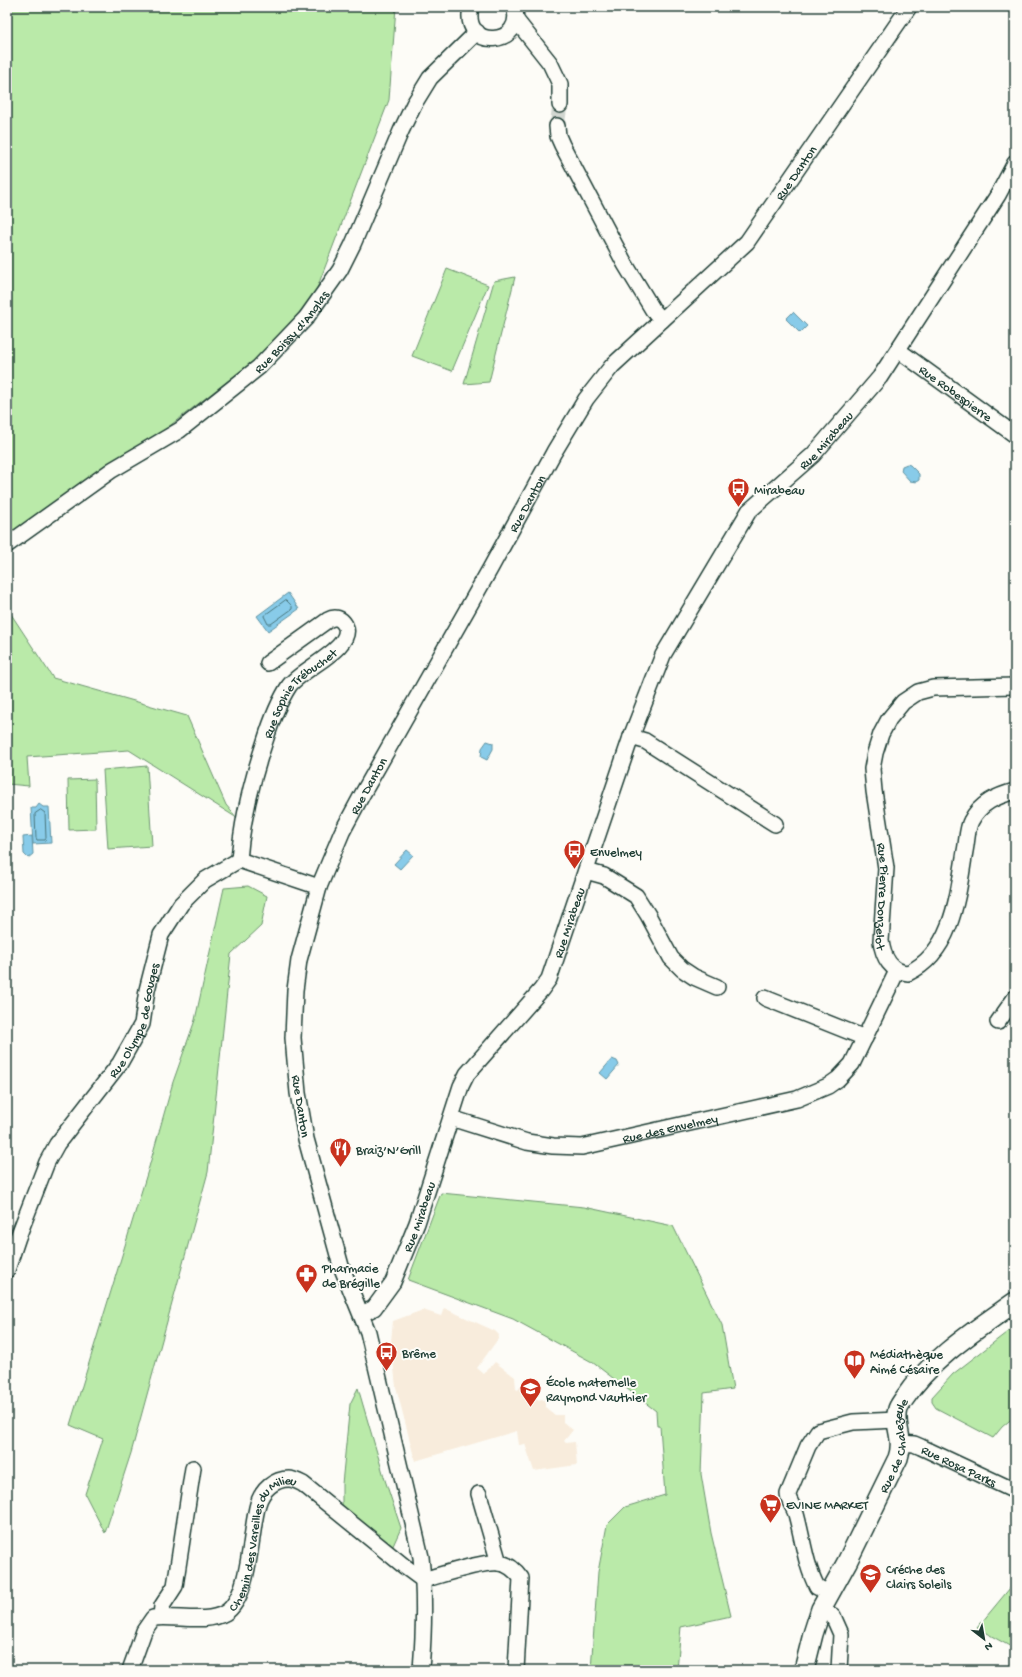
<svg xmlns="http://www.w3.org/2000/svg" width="1022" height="1677" viewBox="0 0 1022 1677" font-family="'Gochi Hand',sans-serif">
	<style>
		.built { fill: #f8ecdc }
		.green { fill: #baeaa9; stroke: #6c946e }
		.water { fill: #88cbe9; stroke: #5e92a1 }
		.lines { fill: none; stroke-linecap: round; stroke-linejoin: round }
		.shore { stroke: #49767c; stroke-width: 1 }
		.minor-tunnel { stroke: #d1d6d0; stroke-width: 15; stroke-dasharray: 15 8; stroke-linecap: butt }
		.minor-casing { stroke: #1f3d34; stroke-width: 18 }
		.tertiary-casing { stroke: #1f3d34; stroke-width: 22 }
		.minor { stroke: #fdfcf7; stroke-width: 15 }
		.tertiary { stroke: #fdfcf7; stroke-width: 19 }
		.labels { text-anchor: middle; stroke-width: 4; stroke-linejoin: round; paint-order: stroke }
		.street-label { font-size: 13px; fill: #1f3d34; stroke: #fdfcf7 }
		.poi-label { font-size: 13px; fill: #1f3d34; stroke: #fdfcf7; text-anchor: start }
	</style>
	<rect width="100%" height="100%" fill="#fdfcf7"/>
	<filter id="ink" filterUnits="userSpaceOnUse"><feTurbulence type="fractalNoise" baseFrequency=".025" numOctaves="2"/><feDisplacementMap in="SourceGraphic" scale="8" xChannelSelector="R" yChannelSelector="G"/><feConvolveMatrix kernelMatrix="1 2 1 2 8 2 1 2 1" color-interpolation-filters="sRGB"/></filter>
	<g filter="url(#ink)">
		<!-- built -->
		<polygon class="built" points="444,1308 495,1331 499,1335 498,1339 477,1368 484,1374 495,1362 515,1377 516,1389 518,1390 521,1386 526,1386 528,1392 538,1400 542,1399 545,1401 545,1407 555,1415 563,1415 563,1422 573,1430 564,1441 566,1443 575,1442 577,1465 534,1471 525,1444 519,1445 517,1431 415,1461 396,1387 391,1341 393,1321 423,1310 441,1316"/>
		<!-- green -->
		<g class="green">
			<polygon points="7,7 396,7 389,100 314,296 260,356 163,431 45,508 7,538"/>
			<polygon points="447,269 488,285 452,371 412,356"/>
			<polygon points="515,277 489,382 464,384 494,281"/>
			<polygon points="7,608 53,678 187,716 226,805 237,818 129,750 27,757 29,786 7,784"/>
			<polygon points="147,766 152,846 108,849 103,770"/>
			<polygon points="95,779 96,829 69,830 68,780"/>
			<polygon points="248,886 267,896 261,926 231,954 208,1172 131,1453 105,1533 85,1494 103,1439 70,1425 149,1167 173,1082 195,1020 224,888"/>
			<polygon points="441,1193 584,1207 673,1226 722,1325 733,1389 704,1393 701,1474 711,1533 731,1616 681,1627 677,1670 591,1670 598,1572 607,1525 625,1507 665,1495 660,1426 657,1426 656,1411 592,1362 513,1319 408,1280"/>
			<polygon points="1015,1326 1015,1416 1002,1427 993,1438 936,1408 932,1402 932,1397 953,1374"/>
			<polygon points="358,1388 385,1480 401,1528 392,1548 342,1507 342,1484 350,1404"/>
			<polygon points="1015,1582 1015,1649 977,1628"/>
		</g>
		<!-- water -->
		<g class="water">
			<polygon points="793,312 807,326 800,333 786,319"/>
			<polygon points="907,464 910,465 919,474 919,480 916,482 910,481 901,471 902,466"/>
			<polygon points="288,593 299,609 268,631 257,616"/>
			<polygon points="487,741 493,743 493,749 487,760 481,757 482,748"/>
			<polygon points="39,804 43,807 49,807 51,843 33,844 31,808 36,808"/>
			<polygon points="32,836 33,854 28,858 24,854 23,837"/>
			<polygon points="407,850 413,855 400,869 394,864"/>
			<polygon points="612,1059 617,1061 619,1065 607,1079 600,1073"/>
		</g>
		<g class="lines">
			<!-- shore -->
			<g class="shore">
				<polygon points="286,600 292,606 292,609 271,624 268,624 264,616"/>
				<polygon points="41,810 45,813 46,838 45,840 37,840 36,838 35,814"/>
			</g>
			<!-- minor-tunnel -->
			<polyline class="minor-tunnel" points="557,126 560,105"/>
			<defs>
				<g id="minor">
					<path d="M471,7C461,52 527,46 514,7"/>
					<polyline points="516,20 550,63 560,84 560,105"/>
					<polyline points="557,126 558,136 562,145 625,264 653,310 662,320"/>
					<path id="s1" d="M898,350L1015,435"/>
					<path id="s2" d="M7,545L112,470L180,430L259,367L306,318L340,270L353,244L401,131L414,104L430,78L477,32"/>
					<path id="s3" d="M1015,686L933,688L918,692L903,702L889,719L881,734L875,753L872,769L874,791L886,868L881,941C883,957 891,972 908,973C953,952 958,894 965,851C967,842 967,828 971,821C980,803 997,796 1015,791"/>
					<polyline points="631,737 645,741 775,824"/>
					<path id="s4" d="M239,860C242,819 252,780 265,741C271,722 278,703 289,686C301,669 356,647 345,625C341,618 335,616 328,620L268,663"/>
					<polyline points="586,871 604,876 636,896 648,915 671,958 682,969 694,977 717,987"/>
					<polyline points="765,998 865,1038"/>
					<polyline points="998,1022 1015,998"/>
					<path id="s5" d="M451,1118L527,1142L553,1146L582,1147L797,1099L828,1086L838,1079L852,1064L897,971"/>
					<path id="s6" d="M7,1270L18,1237L47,1162L57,1144L120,1063L142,1024L147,990L161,935L181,904L205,880L239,860L319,887"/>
					<path id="s7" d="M362,1314L374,1308L393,1282L417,1223L461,1086L467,1074L541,990L549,979L631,737L663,655L749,511L813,455L880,377L998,195L1015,163"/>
					<path id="s8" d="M902,1443L914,1444L921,1447L1015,1491"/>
					<polyline points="479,1494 499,1563"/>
					<path d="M423,1580C441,1575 483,1561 499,1563C508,1564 516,1571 521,1578L516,1670"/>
					<path d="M829,1593L817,1587C805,1564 803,1539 796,1514C794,1507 788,1501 788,1494L808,1446L818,1431L853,1422L897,1420"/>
					<polyline points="821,1609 833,1616 841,1634 839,1670"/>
					<polyline points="161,1617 162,1606 175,1586 193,1468"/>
					<path id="s9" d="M130,1670L144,1631L153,1618C175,1615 206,1624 225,1613C251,1597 250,1530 258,1504C262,1490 274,1479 289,1479C293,1479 299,1482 303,1484L404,1566L423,1580"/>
					<path id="s10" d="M421,1670C424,1632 425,1594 421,1557L368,1332L341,1266L306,1139L298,1093L293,1038L295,990L299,960L319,887L342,832L363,793L490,569L554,452L586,399L612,366L747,242L909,7"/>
				</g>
				<g id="tertiary">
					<path id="s11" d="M804,1670L813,1634L821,1609L847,1562L898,1458C905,1438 893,1425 898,1409C899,1406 902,1402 904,1399C930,1359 977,1329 1015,1302"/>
				</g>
			</defs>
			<!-- minor casing -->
			<use href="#minor" class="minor-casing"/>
			<!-- tertiary casing -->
			<use href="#tertiary" class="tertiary-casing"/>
			<!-- minor -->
			<use href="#minor" class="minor"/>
			<!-- tertiary -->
			<use href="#tertiary" class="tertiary"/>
		</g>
	</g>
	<!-- icons -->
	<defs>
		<symbol id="bus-pin" viewBox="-11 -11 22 30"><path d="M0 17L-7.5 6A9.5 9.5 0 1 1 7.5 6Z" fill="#c8321e" stroke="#fdfcf7"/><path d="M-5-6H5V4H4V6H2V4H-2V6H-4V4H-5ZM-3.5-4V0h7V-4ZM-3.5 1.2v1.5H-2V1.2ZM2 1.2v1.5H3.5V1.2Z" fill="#fff"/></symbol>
		<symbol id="restaurant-pin" viewBox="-11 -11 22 30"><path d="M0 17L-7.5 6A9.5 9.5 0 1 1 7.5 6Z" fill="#c8321e" stroke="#fdfcf7"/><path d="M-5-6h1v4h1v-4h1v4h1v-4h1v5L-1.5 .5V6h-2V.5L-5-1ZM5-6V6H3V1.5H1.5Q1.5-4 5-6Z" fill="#fff"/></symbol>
		<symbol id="pharmacy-pin" viewBox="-11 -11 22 30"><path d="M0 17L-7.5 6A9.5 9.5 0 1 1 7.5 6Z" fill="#c8321e" stroke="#fdfcf7"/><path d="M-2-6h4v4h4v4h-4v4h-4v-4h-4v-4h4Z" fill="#fff"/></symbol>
		<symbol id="library-pin" viewBox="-11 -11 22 30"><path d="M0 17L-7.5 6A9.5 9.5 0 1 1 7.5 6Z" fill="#c8321e" stroke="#fdfcf7"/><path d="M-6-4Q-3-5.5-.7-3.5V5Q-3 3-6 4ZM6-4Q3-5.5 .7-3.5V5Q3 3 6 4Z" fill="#fff"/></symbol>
		<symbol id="school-pin" viewBox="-11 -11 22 30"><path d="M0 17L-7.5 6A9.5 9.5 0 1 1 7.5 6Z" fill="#c8321e" stroke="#fdfcf7"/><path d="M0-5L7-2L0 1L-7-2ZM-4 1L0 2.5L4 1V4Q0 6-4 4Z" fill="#fff"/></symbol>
		<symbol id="supermarket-pin" viewBox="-11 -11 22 30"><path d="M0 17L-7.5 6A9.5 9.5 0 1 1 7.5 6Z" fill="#c8321e" stroke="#fdfcf7"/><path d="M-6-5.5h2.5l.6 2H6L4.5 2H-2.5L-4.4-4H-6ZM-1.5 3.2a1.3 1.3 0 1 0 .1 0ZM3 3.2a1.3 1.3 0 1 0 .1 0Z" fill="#fff"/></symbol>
	</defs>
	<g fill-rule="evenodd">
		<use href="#bus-pin" x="726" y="476" width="25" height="34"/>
		<use href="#bus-pin" x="562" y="838" width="25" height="34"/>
		<use href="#restaurant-pin" x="328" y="1136" width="25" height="34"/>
		<use href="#pharmacy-pin" x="294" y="1262" width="25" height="34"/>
		<use href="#bus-pin" x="374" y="1340" width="25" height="34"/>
		<use href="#library-pin" x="842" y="1348" width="25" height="34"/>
		<use href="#school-pin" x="518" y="1376" width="25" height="34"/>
		<use href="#supermarket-pin" x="758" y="1492" width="25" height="34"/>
		<use href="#school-pin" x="858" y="1562" width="25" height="34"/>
	</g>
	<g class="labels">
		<!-- street labels -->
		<g class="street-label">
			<text dy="5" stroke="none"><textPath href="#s10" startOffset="1670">Rue Danton</textPath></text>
			<text dy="5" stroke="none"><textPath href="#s2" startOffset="357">Rue Boissy d'Anglas</textPath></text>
			<text dy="5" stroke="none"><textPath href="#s1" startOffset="72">Rue Robespierre</textPath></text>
			<text dy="5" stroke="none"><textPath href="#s7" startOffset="1008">Rue Mirabeau</textPath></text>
			<text dy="5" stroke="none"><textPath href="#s10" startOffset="1240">Rue Danton</textPath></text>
			<text dy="5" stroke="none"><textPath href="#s4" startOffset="183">Rue Sophie Trébuchet</textPath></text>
			<text dy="5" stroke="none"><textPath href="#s10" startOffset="916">Rue Danton</textPath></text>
			<text dy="5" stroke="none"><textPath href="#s3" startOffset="319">Rue Pierre Donzelot</textPath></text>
			<text dy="5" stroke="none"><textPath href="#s7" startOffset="452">Rue Mirabeau</textPath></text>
			<text dy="5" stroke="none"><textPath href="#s6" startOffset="284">Rue Olympe de Gouges</textPath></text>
			<text transform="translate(302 1106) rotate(81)" y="5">Rue Danton</text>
			<text dy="5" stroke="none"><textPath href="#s5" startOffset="225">Rue des Envelmey</textPath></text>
			<text dy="5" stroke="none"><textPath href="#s7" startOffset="116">Rue Mirabeau</textPath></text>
			<text dy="5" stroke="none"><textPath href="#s11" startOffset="245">Rue de Chalezeule</textPath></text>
			<text dy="5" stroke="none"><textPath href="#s8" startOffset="62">Rue Rosa Parks</textPath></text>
			<text dy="5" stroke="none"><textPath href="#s9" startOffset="217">Chemin des Vareilles du Milieu</textPath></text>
		</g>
		<!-- poi labels -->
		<g class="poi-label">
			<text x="754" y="494">Mirabeau</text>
			<text x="590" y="856">Envelmey</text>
			<text x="356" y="1154">Braiz’N’Grill</text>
			<text x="322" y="1272">Pharmacie<tspan x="322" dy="15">de Brégille</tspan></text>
			<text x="402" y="1357">Brême</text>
			<text x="870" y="1358">Médiathèque<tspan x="870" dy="15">Aimé Césaire</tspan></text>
			<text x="546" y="1386">École maternelle<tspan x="546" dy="15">Raymond Vauthier</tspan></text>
			<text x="786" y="1509">EVINE MARKET</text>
			<text x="886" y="1573">Créche des<tspan x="886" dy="15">Clairs Soleils</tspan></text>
		</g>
	</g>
	<!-- margin -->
	<rect width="1022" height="1677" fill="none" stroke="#fdfcf7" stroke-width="24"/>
	<rect x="12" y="12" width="998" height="1653" fill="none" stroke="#1f3d34" stroke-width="1.5" filter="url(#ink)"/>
	<!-- north arrow -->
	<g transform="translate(984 1639) rotate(149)" stroke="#fdfcf7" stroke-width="3" paint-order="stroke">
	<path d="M0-3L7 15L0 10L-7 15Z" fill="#1f3d34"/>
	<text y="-6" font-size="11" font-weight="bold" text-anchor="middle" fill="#1f3d34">N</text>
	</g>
</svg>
